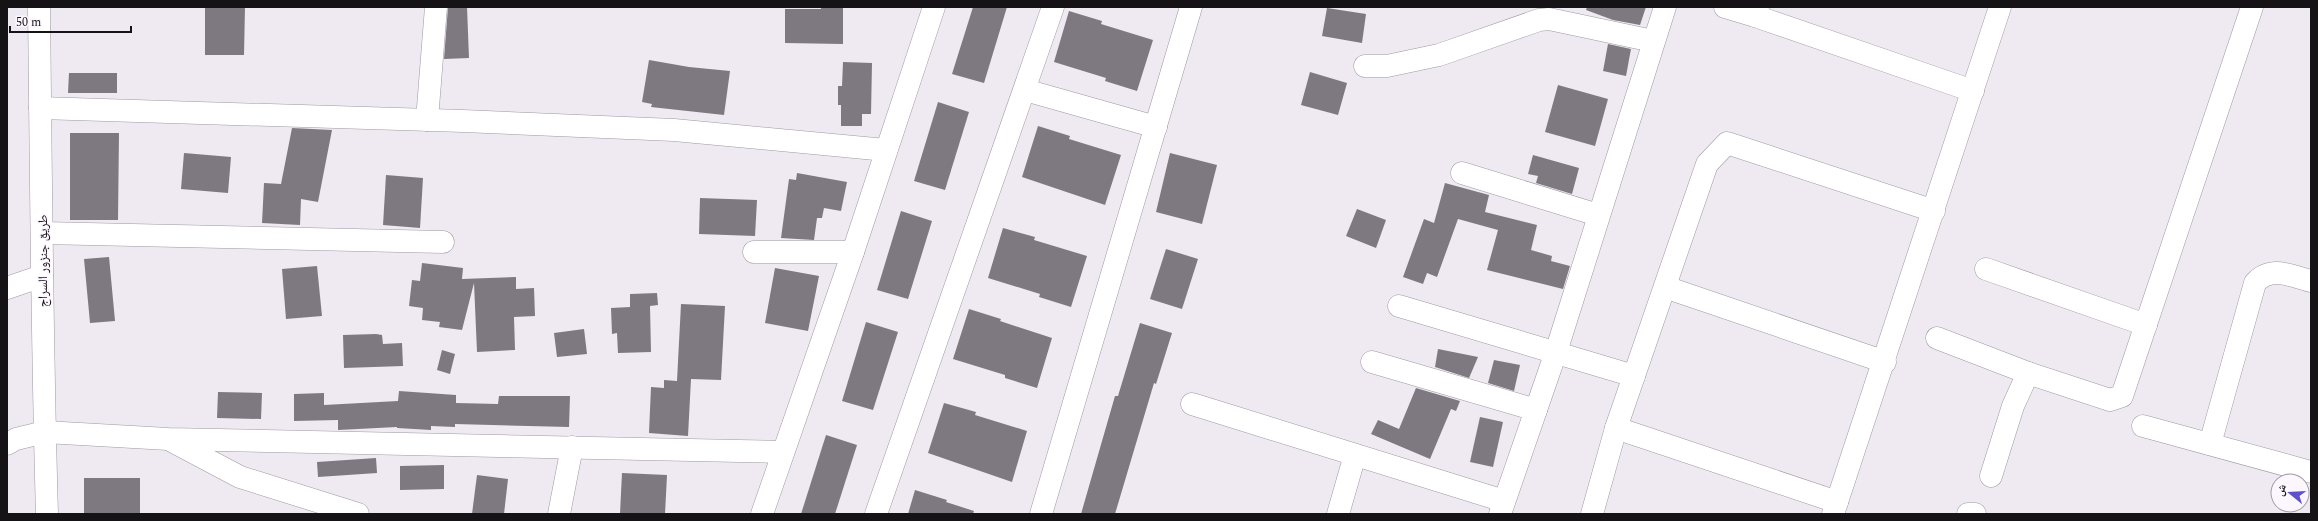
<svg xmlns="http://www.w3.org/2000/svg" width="2318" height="521" viewBox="0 0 2318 521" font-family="Spectral,'Noto Naskh Arabic',serif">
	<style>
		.building { fill: #7e7981 }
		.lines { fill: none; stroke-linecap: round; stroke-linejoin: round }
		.minor-casing { stroke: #9f99a2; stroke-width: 23 }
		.minor { stroke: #fff; stroke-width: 22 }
		.labels { text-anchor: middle; stroke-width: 3; stroke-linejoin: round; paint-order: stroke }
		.street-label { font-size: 13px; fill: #151316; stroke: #fcf6ff }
	</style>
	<rect width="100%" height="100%" fill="#efe9f1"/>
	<!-- building -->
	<g class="building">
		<polygon points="205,7 245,7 244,55 205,55"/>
		<polygon points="448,7 467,7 469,58 444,59"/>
		<polygon points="821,7 843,7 843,44 785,43 785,9 821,9"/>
		<polygon points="973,7 1007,7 984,83 952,74"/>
		<polygon points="1587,7 1646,7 1640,25 1613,20 1586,10"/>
		<polygon points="1327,8 1366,14 1362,43 1322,36"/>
		<polygon points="1069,11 1102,21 1101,24 1153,40 1137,91 1105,81 1106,78 1054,62"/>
		<polygon points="1608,44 1631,49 1626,76 1603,71"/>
		<polygon points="649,60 689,67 730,71 724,115 651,107 652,104 642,102"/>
		<polygon points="843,62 872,63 871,114 862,114 862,126 841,126 841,105 838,105 838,86 842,86"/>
		<polygon points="1310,72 1347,83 1338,115 1301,105"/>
		<polygon points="69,73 117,73 117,93 68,93"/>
		<polygon points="1558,85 1608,99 1595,146 1545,132"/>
		<polygon points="938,102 969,112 945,190 914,181"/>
		<polygon points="1038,126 1070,136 1069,139 1121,155 1105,205 1022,177"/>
		<polygon points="292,128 332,130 318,202 301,199 300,225 262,223 264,183 281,184"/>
		<polygon points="70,133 119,133 118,220 70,220"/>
		<polygon points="184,153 231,157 228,193 181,189"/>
		<polygon points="1170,153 1217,165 1202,224 1156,212"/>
		<polygon points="1533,155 1579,168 1572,194 1536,183 1538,176 1528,174"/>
		<polygon points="797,173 847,182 841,211 824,208 822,218 817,218 814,240 781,238 789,179 796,180"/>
		<polygon points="386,175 423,178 420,228 383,225"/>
		<polygon points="1445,183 1489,195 1485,212 1537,225 1531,250 1552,256 1551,261 1570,266 1563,289 1487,270 1498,230 1458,219 1437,277 1427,273 1423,284 1403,277 1424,219 1434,223"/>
		<polygon points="700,198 757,200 755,236 699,234"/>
		<polygon points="1357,209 1386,220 1376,248 1346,236"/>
		<polygon points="901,211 932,221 908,299 877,290"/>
		<polygon points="1003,228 1035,237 1034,240 1087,256 1071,307 1039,297 1040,294 988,278"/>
		<polygon points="1166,249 1198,259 1182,309 1150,299"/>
		<polygon points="109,257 115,321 90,323 84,259"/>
		<polygon points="422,263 463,268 462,279 516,277 516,289 534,288 535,316 514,317 515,350 477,352 474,283 462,330 439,327 440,322 422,320 423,308 409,306 412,280 420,281"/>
		<polygon points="317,266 322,316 286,319 282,269"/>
		<polygon points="775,268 819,276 808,331 765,323"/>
		<polygon points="657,293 658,305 650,306 651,352 618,353 617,333 612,334 611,308 630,307 630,294"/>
		<polygon points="681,304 725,306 721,380 691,379 688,436 649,433 651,387 664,388 664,380 677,381"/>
		<polygon points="969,309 1001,319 1000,321 1052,338 1037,388 1005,378 1005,375 953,359"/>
		<polygon points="866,322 898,332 873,410 842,401"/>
		<polygon points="1140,323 1172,333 1156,384 1154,383 1115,514 1081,514 1115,396 1118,396"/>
		<polygon points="584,329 587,354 557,357 554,333"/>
		<polygon points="376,334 382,335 383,344 402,343 403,366 344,368 343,335"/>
		<polygon points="1438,349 1478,357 1469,378 1435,367"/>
		<polygon points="442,350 455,354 450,374 437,370"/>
		<polygon points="1494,360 1520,365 1514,391 1488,383"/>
		<polygon points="1416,388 1460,401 1456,411 1451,409 1430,459 1371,434 1378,420 1399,429"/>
		<polygon points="399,391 456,395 456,403 498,404 499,396 570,396 569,427 455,424 455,427 431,426 431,430 397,428 397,427 338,430 338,420 294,421 294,394 324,393 324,405 398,401"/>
		<polygon points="218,392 262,393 261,419 217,418"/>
		<polygon points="944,403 976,412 975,415 1027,431 1012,482 928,453"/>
		<polygon points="1480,417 1503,422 1493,467 1470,462"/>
		<polygon points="826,435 857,445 835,514 801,514"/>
		<polygon points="376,458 377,473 318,477 317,462"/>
		<polygon points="444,465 444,489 400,490 400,466"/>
		<polygon points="622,473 667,475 665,514 620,514"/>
		<polygon points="477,475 508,479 504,514 472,514"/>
		<rect x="84" y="478" width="56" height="36"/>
		<polygon points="915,490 947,500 946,502 974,511 973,514 908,514"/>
	</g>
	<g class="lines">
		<defs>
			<g id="minor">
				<path d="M39,7C41,176 42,345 47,514"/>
				<polyline points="1725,7 1755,16"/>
				<polyline points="1758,7 1755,16 1973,91"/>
				<polyline points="1365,66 1387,66 1439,55 1539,20 1549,19 1653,41"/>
				<polyline points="1025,90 1156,127"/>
				<polyline points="40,108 463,121 674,130 886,150"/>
				<polyline points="427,120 436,7"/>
				<polyline points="1462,173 1598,215"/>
				<polyline points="43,233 443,242"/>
				<polyline points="754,252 853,252"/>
				<polyline points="1986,269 2146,325"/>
				<polyline points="1665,287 1885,362"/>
				<polyline points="7,288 42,276"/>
				<polyline points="1399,306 1634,376"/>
				<polyline points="1937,338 2028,373 2110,400 2122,396 2252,7"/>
				<polyline points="1372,362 1536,410"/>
				<polyline points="1192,404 1504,501"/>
				<polyline points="2143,426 2311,472"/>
				<polyline points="1616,428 1707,164 1727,143 1934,211"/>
				<polyline points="172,441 240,477 358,514"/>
				<polyline points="7,444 16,439 45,432 168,439 783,452"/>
				<path d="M2210,444L2255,283C2271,265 2291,276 2311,281"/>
				<polyline points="1991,476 2013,406 2028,373"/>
				<polyline points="559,514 572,447"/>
				<polyline points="762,514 853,252 934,7"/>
				<polyline points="876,514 1053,7"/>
				<polyline points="1041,514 1191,7"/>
				<polyline points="1338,514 1355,455"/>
				<polyline points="1500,514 1556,352 1665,7"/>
				<polyline points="1592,514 1616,428 1837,502"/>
				<polyline points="1833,514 2000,7"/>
				<polyline points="1968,514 1975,514"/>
			</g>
		</defs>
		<!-- minor casing -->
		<use href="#minor" class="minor-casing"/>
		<!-- minor -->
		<use href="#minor" class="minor"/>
	</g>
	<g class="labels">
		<!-- street labels -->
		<g class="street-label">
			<text transform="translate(42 261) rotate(-90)" y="5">طريق جنزور السراج</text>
		</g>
	</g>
	<!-- border -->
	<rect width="2318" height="521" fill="none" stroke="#151316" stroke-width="16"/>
	<!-- north arrow -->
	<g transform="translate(2290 493) rotate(288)"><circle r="19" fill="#fcf6ff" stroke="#a09ba2"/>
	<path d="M0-3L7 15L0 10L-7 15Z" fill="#5e51ca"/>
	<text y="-6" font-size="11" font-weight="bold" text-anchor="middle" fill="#151316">ش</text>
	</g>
	<!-- scale -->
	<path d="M10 26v6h121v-6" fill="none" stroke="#151316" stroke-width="2"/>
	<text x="16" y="26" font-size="12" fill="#151316" stroke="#fcf6ff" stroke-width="3" paint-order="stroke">50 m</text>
</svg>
